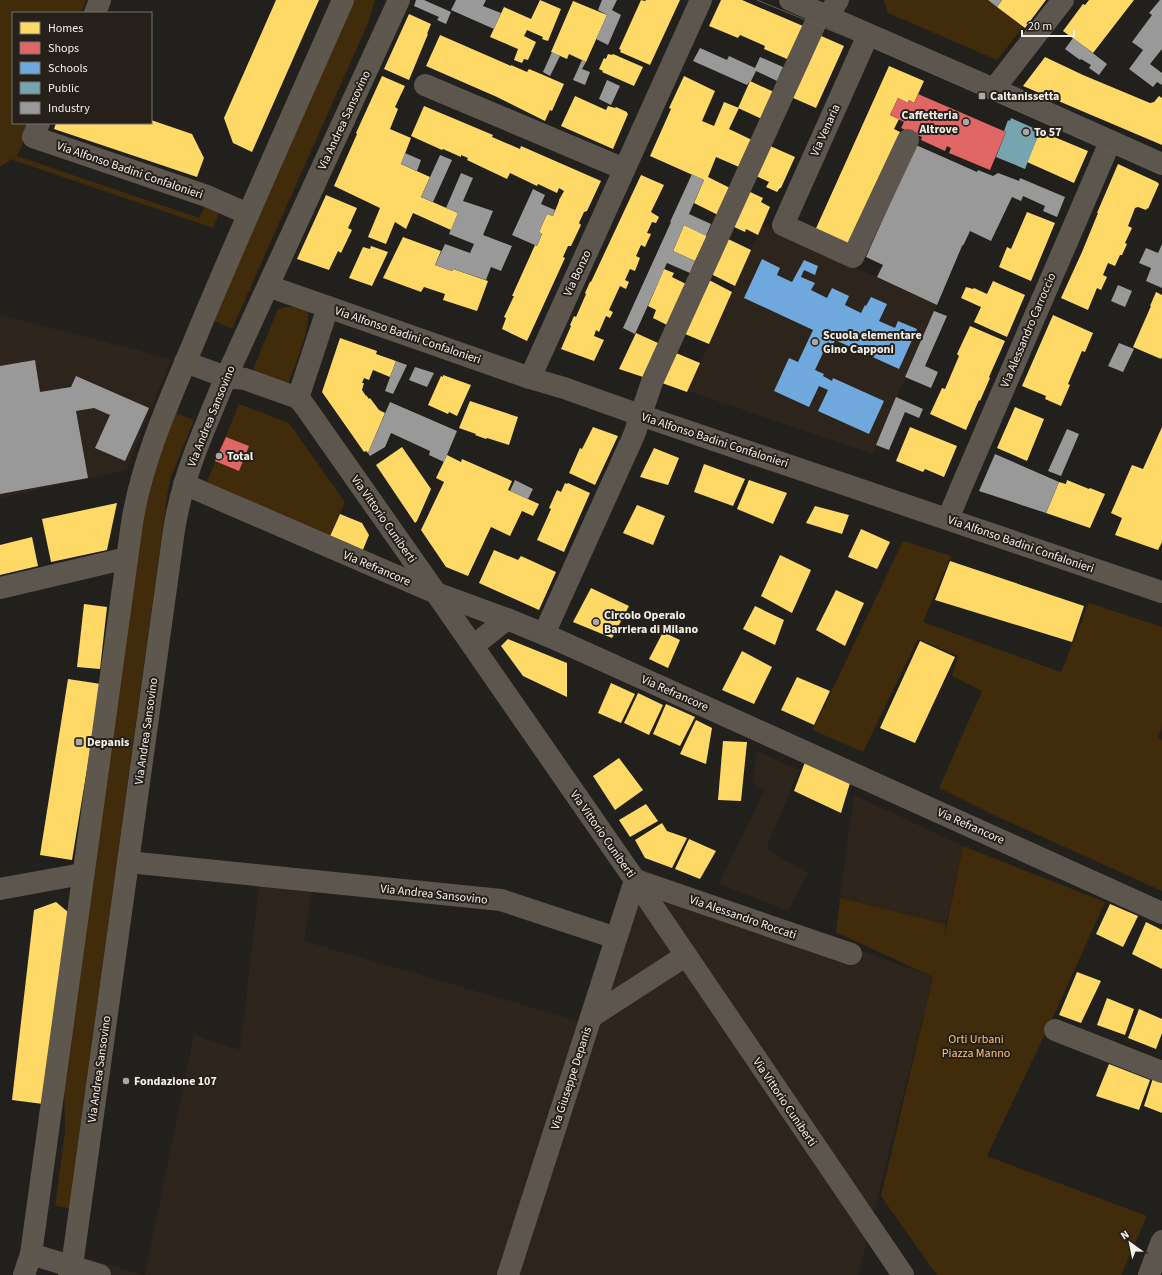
<svg xmlns="http://www.w3.org/2000/svg" width="1162" height="1275" viewBox="0 0 1162 1275" font-family="'Source Sans 3',sans-serif">
	<style>
		.built { fill: #2d251b }
		.green { fill: #402b0b }
		.homes { fill: #ffd966 }
		.shops { fill: #e06666 }
		.schools { fill: #6fa8dc }
		.public { fill: #76a5af }
		.industry { fill: #999 }
		.lines { fill: none; stroke-linecap: round; stroke-linejoin: round }
		.minor { stroke: #5d564e; stroke-width: 22 }
		.major { stroke: #5e574d; stroke-width: 22 }
		.tram { stroke: #605c56; stroke-width: 1 }
		.poi-dot { fill: #aaa7a4; stroke: #25201a; stroke-width: 1.5 }
		.labels { text-anchor: middle; stroke-width: 4; stroke-linejoin: round; paint-order: stroke }
		.poi-label { font-size: 12px; font-weight: bold; fill: #f3f0ec; stroke: #25201a; text-anchor: start }
		.street-label { font-size: 12px; fill: #f3f0ec; stroke: #25201a }
		.park-label { font-size: 12px; fill: #f7c078; stroke: #25201a }
	</style>
	<rect width="100%" height="100%" fill="#22201d"/>
	<!-- built -->
	<g class="built">
		<polygon points="762,225 937,305 872,454 688,391"/>
		<polygon points="0,315 171,359 126,470 0,498"/>
		<polygon points="757,751 799,770 766,849 808,873 788,911 719,884 764,791 753,782"/>
		<polygon points="854,795 963,846 946,924 840,898"/>
		<polygon points="637,867 933,977 858,1275 145,1275 194,1035 240,1050 259,886 312,888 304,941 578,1021"/>
		<polygon points="90,1259 143,1275 86,1275"/>
	</g>
	<!-- green -->
	<g class="green">
		<polygon points="0,0 86,0 81,13 13,13 13,123 32,123 17,156 199,218 206,203 220,211 213,228 10,159 8,162 0,167"/>
		<polygon points="354,0 375,0 368,23 232,329 212,320"/>
		<polygon points="884,0 988,0 1023,27 997,60 888,13"/>
		<path d="M287,307H294L308,311C310,332 296,362 289,382L284,384L252,372L278,309Z"/>
		<polygon points="239,404 289,423 345,502 328,541 206,484"/>
		<polygon points="174,412 194,420 170,479 166,504 69,1208 55,1206 65,1132 64,1081 145,494"/>
		<polygon points="903,541 951,556 923,622 1061,672 1089,603 1162,627 1162,727 1158,738 1162,740 1162,891 996,816 939,788 982,691 952,676 958,656 918,639 863,752 813,730"/>
		<polygon points="963,846 1105,902 1055,1013 987,1156 1147,1216 1121,1275 937,1275 881,1196 933,977 836,932 840,898 946,924 943,944"/>
	</g>
	<!-- homes -->
	<g class="homes">
		<polygon points="276,0 319,0 252,152 233,143 224,118"/>
		<polygon points="540,0 561,9 548,41 542,39 543,37 527,30 524,36 536,42 528,60 524,59 522,63 514,60 518,49 490,37 504,7 531,19"/>
		<polygon points="641,0 645,1 646,0 680,0 650,65 620,52 621,50 619,49"/>
		<polygon points="721,0 742,0 803,26 787,59 764,49 765,46 740,35 738,38 709,26"/>
		<polygon points="1002,0 1046,0 1025,28 997,7"/>
		<polygon points="1089,0 1134,0 1093,53 1063,31 1083,4 1085,5"/>
		<polygon points="573,1 607,15 586,62 569,54 567,59 551,52"/>
		<polygon points="409,14 431,24 427,34 428,34 409,80 384,69"/>
		<polygon points="440,35 511,66 511,65 527,72 529,69 541,74 564,84 552,111 550,110 545,121 497,97 426,66"/>
		<polygon points="819,35 844,46 816,108 791,97"/>
		<polygon points="608,54 612,55 613,54 643,67 634,86 602,72 603,71 599,69 604,58 606,59"/>
		<polygon points="1045,57 1083,75 1150,103 1154,102 1159,96 1162,98 1162,145 1023,86"/>
		<polygon points="889,66 924,81 914,103 909,100 908,103 898,98 890,115 899,119 894,129 900,132 848,248 813,235"/>
		<polygon points="382,76 405,86 395,107 398,109 390,129 411,138 401,164 430,177 421,197 458,213 451,230 413,213 406,229 395,222 386,244 368,237 380,208 334,186 357,134 356,133"/>
		<polygon points="684,76 715,91 702,121 714,126 724,102 739,108 729,129 752,140 739,167 716,157 708,177 730,188 718,215 694,203 704,180 650,156 671,109 669,108"/>
		<polygon points="750,81 774,92 762,119 738,108"/>
		<polygon points="575,96 606,110 608,106 615,108 616,107 627,112 627,113 628,114 613,149 561,126"/>
		<polygon points="424,106 493,135 492,137 520,149 521,146 601,181 587,211 584,212 579,223 581,225 571,246 568,246 563,257 565,258 527,341 502,329 506,318 504,317 514,296 512,296 535,245 537,246 542,234 539,232 547,214 553,216 559,201 559,200 564,191 559,188 557,193 538,184 537,186 510,173 507,179 467,160 468,158 461,155 461,157 443,149 442,150 411,136"/>
		<polygon points="151,120 192,134 204,158 197,177 54,129 56,123 151,123"/>
		<polygon points="1040,131 1088,151 1074,183 1027,162"/>
		<polygon points="768,145 795,157 781,188 780,188 777,192 766,187 769,182 754,175"/>
		<polygon points="1118,164 1157,182 1159,184 1148,209 1147,208 1146,210 1138,207 1135,208 1128,226 1132,228 1125,243 1127,244 1122,255 1120,255 1115,266 1108,263 1103,275 1107,277 1101,290 1097,288 1088,310 1061,298 1082,252 1098,213 1097,213"/>
		<polygon points="641,175 664,185 651,212 659,217 656,223 652,222 647,233 651,234 645,247 641,245 636,256 640,258 635,271 630,269 625,280 629,282 626,289 620,286 609,310 613,312 610,318 606,316 599,332 596,330 594,336 604,340 594,361 561,349 571,326 570,325 574,316 576,317 586,294 585,293 590,282 591,282"/>
		<polygon points="748,191 763,198 761,202 770,207 758,235 746,229 745,232 732,226"/>
		<polygon points="326,195 357,208 348,228 352,230 341,253 338,251 329,270 297,259"/>
		<polygon points="1027,212 1055,223 1031,281 999,267 1007,247 1011,249"/>
		<polygon points="684,225 707,236 695,261 673,251"/>
		<polygon points="403,237 441,251 435,265 452,271 453,269 488,281 477,311 443,300 445,294 424,287 421,292 383,278"/>
		<polygon points="726,238 751,250 735,286 711,274"/>
		<polygon points="371,246 388,252 372,286 349,278 363,247 370,249"/>
		<polygon points="664,269 674,273 672,277 686,284 669,326 653,318 656,310 648,306"/>
		<polygon points="709,280 732,292 709,344 685,334"/>
		<polygon points="993,281 1025,295 1007,337 974,322 981,307 961,298 966,287 973,289 974,288 987,294"/>
		<polygon points="1156,292 1162,295 1162,357 1161,359 1133,347 1151,306 1150,306"/>
		<polygon points="1053,315 1093,333 1085,352 1082,351 1068,384 1070,385 1061,406 1045,399 1046,396 1022,386"/>
		<polygon points="970,326 1005,341 989,377 990,378 980,401 979,400 966,430 930,414 942,388 945,389 959,356 957,354"/>
		<polygon points="636,333 658,343 643,377 619,369"/>
		<polygon points="340,338 377,351 376,354 396,361 390,377 373,370 369,380 364,378 362,383 364,383 362,390 366,396 366,395 369,399 370,398 379,410 385,413 368,453 366,451 364,452 322,392"/>
		<polygon points="676,353 700,363 687,392 662,383"/>
		<polygon points="443,375 471,385 457,416 449,412 448,414 428,405 441,376 443,377"/>
		<polygon points="470,401 518,417 509,445 487,438 486,439 475,435 476,434 459,428"/>
		<polygon points="1015,407 1044,419 1027,461 997,448"/>
		<polygon points="593,427 618,436 595,485 569,473 580,448 582,449"/>
		<polygon points="910,427 957,446 944,477 925,469 923,472 896,461"/>
		<polygon points="1162,427 1162,542 1158,550 1115,535 1122,518 1111,513 1132,465 1143,469"/>
		<polygon points="402,447 431,489 417,521 415,523 376,465"/>
		<polygon points="654,448 679,458 668,485 640,477"/>
		<polygon points="447,455 461,462 462,459 512,481 508,490 539,504 533,516 522,511 510,536 491,527 468,576 446,567 421,530 444,482 436,478"/>
		<polygon points="704,464 745,479 733,506 694,492"/>
		<polygon points="749,480 787,493 773,524 737,509"/>
		<polygon points="1067,480 1089,489 1090,488 1105,494 1090,528 1046,513 1059,482 1066,484"/>
		<polygon points="565,483 567,484 568,483 590,493 564,552 537,540 551,509 549,508 557,490 561,492"/>
		<polygon points="117,503 107,550 51,562 42,519"/>
		<polygon points="637,505 665,516 653,545 623,533"/>
		<polygon points="815,506 849,515 842,534 806,523"/>
		<polygon points="340,514 362,523 369,535 360,557 327,543"/>
		<polygon points="861,529 890,542 877,569 848,557"/>
		<polygon points="32,537 38,566 0,575 0,545"/>
		<polygon points="494,550 518,560 521,556 556,572 539,610 479,583"/>
		<polygon points="780,555 811,570 792,613 761,596"/>
		<polygon points="950,561 1084,606 1072,642 935,600"/>
		<polygon points="591,588 629,606 612,638 573,622"/>
		<polygon points="836,590 864,603 845,646 816,630"/>
		<polygon points="84,604 107,607 100,669 77,667"/>
		<polygon points="755,606 784,620 775,645 743,629"/>
		<polygon points="663,632 680,640 668,668 649,659"/>
		<polygon points="508,639 567,663 567,697 523,676 501,646"/>
		<polygon points="920,641 955,657 915,743 880,728"/>
		<polygon points="742,651 772,667 754,704 722,690"/>
		<polygon points="797,677 830,691 814,725 781,710"/>
		<polygon points="68,679 101,684 72,860 40,855"/>
		<polygon points="611,683 635,694 621,723 598,713"/>
		<polygon points="638,693 663,705 649,735 624,723"/>
		<polygon points="666,704 695,717 680,746 653,734"/>
		<polygon points="696,720 712,728 706,764 680,754"/>
		<polygon points="723,741 747,742 741,801 718,800"/>
		<polygon points="619,758 643,790 615,810 593,776"/>
		<polygon points="805,762 850,783 841,813 794,791"/>
		<polygon points="646,804 658,821 630,837 619,820"/>
		<polygon points="662,823 667,831 687,838 672,868 645,858 635,840"/>
		<polygon points="689,839 716,851 700,879 675,869"/>
		<polygon points="56,902 68,912 43,1104 12,1100 34,910"/>
		<polygon points="1110,904 1138,916 1123,947 1096,934"/>
		<polygon points="1146,922 1162,930 1162,969 1132,954"/>
		<polygon points="1077,972 1101,981 1081,1023 1059,1015"/>
		<polygon points="1107,998 1134,1009 1125,1035 1097,1025"/>
		<polygon points="1139,1009 1162,1019 1162,1033 1156,1049 1128,1038"/>
		<polygon points="1109,1064 1150,1080 1139,1110 1096,1096"/>
		<polygon points="1153,1078 1162,1081 1162,1113 1144,1106"/>
	</g>
	<!-- shops -->
	<g class="shops">
		<polygon points="918,94 1006,132 990,170 949,153 951,148 947,146 945,151 921,140 922,137 901,128 904,122 890,115 898,98 908,103 909,100 914,103"/>
		<polygon points="226,437 249,446 239,471 215,461"/>
	</g>
	<!-- schools -->
	<polygon class="schools" points="762,259 780,268 777,275 792,282 804,260 818,266 815,275 804,270 801,277 815,283 811,290 827,298 832,288 849,296 845,305 861,313 865,305 866,306 871,297 887,304 879,321 895,328 898,321 917,329 899,369 835,340 833,345 828,342 815,370 824,374 823,376 832,381 833,378 884,401 869,434 818,411 828,390 819,386 809,407 774,391 789,358 798,362 813,330 744,298"/>
	<!-- public -->
	<polygon class="public" points="1011,118 1040,131 1025,169 996,157 1006,132 1004,131 1008,120 1010,121"/>
	<!-- industry -->
	<g class="industry">
		<polygon points="416,0 424,0 451,12 446,24 437,20 439,17 414,6"/>
		<polygon points="456,0 486,0 483,6 501,13 494,29 451,10"/>
		<polygon points="602,0 617,0 612,10 621,15 608,45 596,39 607,15 598,10"/>
		<polygon points="988,0 1002,0 997,7"/>
		<polygon points="1160,0 1162,0 1162,49 1150,64 1162,73 1162,85 1157,82 1153,87 1129,69 1143,50 1132,42 1152,15 1149,13"/>
		<polygon points="1073,38 1107,64 1099,75 1089,68 1091,65 1081,59 1080,60 1065,49"/>
		<polygon points="700,48 727,60 729,56 755,68 760,57 783,67 777,81 756,71 751,81 750,81 747,85 693,61"/>
		<polygon points="552,52 560,56 550,76 543,72"/>
		<polygon points="582,60 586,62 582,69 590,72 585,85 573,80"/>
		<polygon points="607,80 620,86 611,105 599,99"/>
		<polygon points="916,145 977,172 978,170 993,176 998,173 1019,181 1020,178 1065,197 1057,217 1043,211 1045,206 1023,196 1021,201 1012,197 991,241 970,231 964,244 962,246 937,305 877,277 883,265 866,257"/>
		<polygon points="405,153 421,160 417,171 401,164"/>
		<polygon points="440,155 452,160 433,202 421,197"/>
		<polygon points="461,173 473,178 463,201 493,211 483,235 512,246 501,271 491,267 486,280 453,269 452,271 435,265 445,244 470,253 474,244 449,234 458,213 446,208"/>
		<polygon points="692,174 704,180 689,214 711,224 706,236 684,225 673,251 695,261 690,273 667,263 635,334 623,328 671,222 670,222"/>
		<polygon points="533,189 545,195 541,204 555,210 553,216 547,214 539,232 542,234 537,246 512,235"/>
		<polygon points="1162,244 1162,288 1146,281 1151,268 1139,263 1146,248 1158,253"/>
		<polygon points="1118,285 1132,291 1125,307 1111,301"/>
		<polygon points="934,311 947,316 925,366 938,372 931,388 905,377"/>
		<polygon points="1119,343 1134,349 1123,372 1108,366"/>
		<polygon points="35,360 40,392 71,387 76,376 149,408 125,461 95,448 110,415 94,408 76,411 88,478 0,494 0,366"/>
		<polygon points="396,361 407,365 393,394 385,391"/>
		<polygon points="415,367 434,373 427,387 409,380"/>
		<polygon points="896,397 923,409 919,418 905,412 889,450 876,445"/>
		<polygon points="390,402 457,431 444,462 429,455 430,451 391,433 385,447 370,456 368,453"/>
		<polygon points="1067,429 1079,434 1061,476 1048,471"/>
		<polygon points="995,454 1059,482 1046,513 979,491"/>
		<polygon points="515,480 533,489 528,499 510,491"/>
	</g>
	<g class="lines">
		<!-- minor -->
		<g class="minor">
			<polyline points="790,0 994,89 1162,164"/>
			<polyline points="95,13 100,0"/>
			<polyline points="828,16 838,0"/>
			<polyline points="868,35 783,225 853,257 908,140"/>
			<polyline points="425,85 624,169"/>
			<polyline points="994,89 1063,0"/>
			<polyline points="39,123 33,137 207,196 248,214"/>
			<polyline points="268,286 530,378 564,388 640,415 1162,592"/>
			<polyline points="185,362 226,377 245,379 298,398 304,405 436,593 635,880 903,1275"/>
			<polyline points="530,378 701,0"/>
			<polyline points="298,398 328,307"/>
			<polyline points="184,484 436,593 507,619 553,638 1162,913"/>
			<polyline points="948,519 960,490 1110,142"/>
			<polyline points="0,588 127,558"/>
			<polyline points="544,634 634,435 652,382 820,13"/>
			<polyline points="473,646 507,619"/>
			<polyline points="128,862 501,900 616,938"/>
			<polyline points="0,889 82,874"/>
			<polyline points="591,1017 685,956"/>
			<polyline points="1055,1030 1162,1072"/>
			<polyline points="31,1254 100,1275"/>
			<polyline points="508,1275 635,880 851,954"/>
			<polyline points="1149,1275 1162,1241"/>
		</g>
		<!-- major -->
		<g class="major">
			<path d="M24,1275L31,1254L132,523C143,454 174,391 200,327C246,217 295,109 343,0"/>
			<path d="M69,1275L72,1266L174,530C182,478 203,432 223,384L399,0"/>
		</g>
		<!-- tram -->
		<polyline class="tram" points="757,0 864,44 1162,174"/>
	</g>
	<!-- markers -->
	<g class="poi-dot">
		<rect x="978" y="92" width="8" height="8" rx="2"/>
		<circle cx="966" cy="122" r="4"/>
		<circle cx="1026" cy="132" r="4"/>
		<circle cx="815" cy="342" r="4"/>
		<circle cx="219" cy="456" r="4"/>
		<circle cx="596" cy="622" r="4"/>
		<rect x="75" y="738" width="8" height="8" rx="2"/>
		<circle cx="126" cy="1081" r="4"/>
	</g>
	<g class="labels">
		<!-- poi labels -->
		<g class="poi-label">
			<text x="990" y="100">Caltanissetta</text>
			<text x="958" y="119" text-anchor="end">Caffetteria<tspan x="958" dy="14">Altrove</tspan></text>
			<text x="1034" y="136">To 57</text>
			<text x="823" y="339">Scuola elementare<tspan x="823" dy="14">Gino Capponi</tspan></text>
			<text x="227" y="460">Total</text>
			<text x="604" y="619">Circolo Operaio<tspan x="604" dy="14">Barriera di Milano</tspan></text>
			<text x="87" y="746">Depanis</text>
			<text x="134" y="1085">Fondazione 107</text>
		</g>
		<!-- street labels -->
		<g class="street-label">
			<text transform="translate(344 120) rotate(-65)" y="4">Via Andrea Sansovino</text>
			<text transform="translate(825 130) rotate(-66)" y="4">Via Venaria</text>
			<text transform="translate(130 170) rotate(19)" y="4">Via Alfonso Badini Confalonieri</text>
			<text transform="translate(577 273) rotate(-65)" y="4">Via Bonzo</text>
			<text transform="translate(1028 330) rotate(-67)" y="4">Via Alessandro Carroccio</text>
			<text transform="translate(408 335) rotate(19)" y="4">Via Alfonso Badini Confalonieri</text>
			<text transform="translate(211 416) rotate(-68)" y="4">Via Andrea Sansovino</text>
			<text transform="translate(715 440) rotate(18)" y="4">Via Alfonso Badini Confalonieri</text>
			<text transform="translate(384 519) rotate(55)" y="4">Via Vittorio Cuniberti</text>
			<text transform="translate(1021 544) rotate(19)" y="4">Via Alfonso Badini Confalonieri</text>
			<text transform="translate(377 568) rotate(23)" y="4">Via Refrancore</text>
			<text transform="translate(675 693) rotate(24)" y="4">Via Refrancore</text>
			<text transform="translate(146 731) rotate(-82)" y="4">Via Andrea Sansovino</text>
			<text transform="translate(971 826) rotate(24)" y="4">Via Refrancore</text>
			<text transform="translate(603 834) rotate(55)" y="4">Via Vittorio Cuniberti</text>
			<text transform="translate(434 894) rotate(6)" y="4">Via Andrea Sansovino</text>
			<text transform="translate(743 917) rotate(19)" y="4">Via Alessandro Roccati</text>
			<text transform="translate(99 1069) rotate(-82)" y="4">Via Andrea Sansovino</text>
			<text transform="translate(571 1078) rotate(-72)" y="4">Via Giuseppe Depanis</text>
			<text transform="translate(785 1102) rotate(56)" y="4">Via Vittorio Cuniberti</text>
		</g>
		<!-- park labels -->
		<g class="park-label">
			<text x="976" y="1043">Orti Urbani<tspan x="976" dy="14">Piazza Manno</tspan></text>
		</g>
	</g>
	<!-- legend -->
	<rect x="12" y="12" width="140" height="112" fill="#25201a" stroke="#77736e"/>
	<rect x="20" y="22" width="20" height="12" fill="#ffd966" stroke="#77736e"/>
	<text x="48" y="32" font-size="12" fill="#f3f0ec">Homes</text>
	<rect x="20" y="42" width="20" height="12" fill="#e06666" stroke="#77736e"/>
	<text x="48" y="52" font-size="12" fill="#f3f0ec">Shops</text>
	<rect x="20" y="62" width="20" height="12" fill="#6fa8dc" stroke="#77736e"/>
	<text x="48" y="72" font-size="12" fill="#f3f0ec">Schools</text>
	<rect x="20" y="82" width="20" height="12" fill="#76a5af" stroke="#77736e"/>
	<text x="48" y="92" font-size="12" fill="#f3f0ec">Public</text>
	<rect x="20" y="102" width="20" height="12" fill="#999999" stroke="#77736e"/>
	<text x="48" y="112" font-size="12" fill="#f3f0ec">Industry</text>
	<!-- north arrow -->
	<g transform="translate(1130 1243) rotate(327)" stroke="#25201a" stroke-width="3" paint-order="stroke">
	<path d="M0-3L7 15L0 10L-7 15Z" fill="#f3f0ec"/>
	<text y="-6" font-size="11" font-weight="bold" text-anchor="middle" fill="#f3f0ec">N</text>
	</g>
	<!-- scale -->
	<path d="M1022 30v6h52v-6" fill="none" stroke="#f3f0ec" stroke-width="2"/>
	<text x="1028" y="30" font-size="12" fill="#f3f0ec" stroke="#25201a" stroke-width="3" paint-order="stroke">20 m</text>
</svg>
